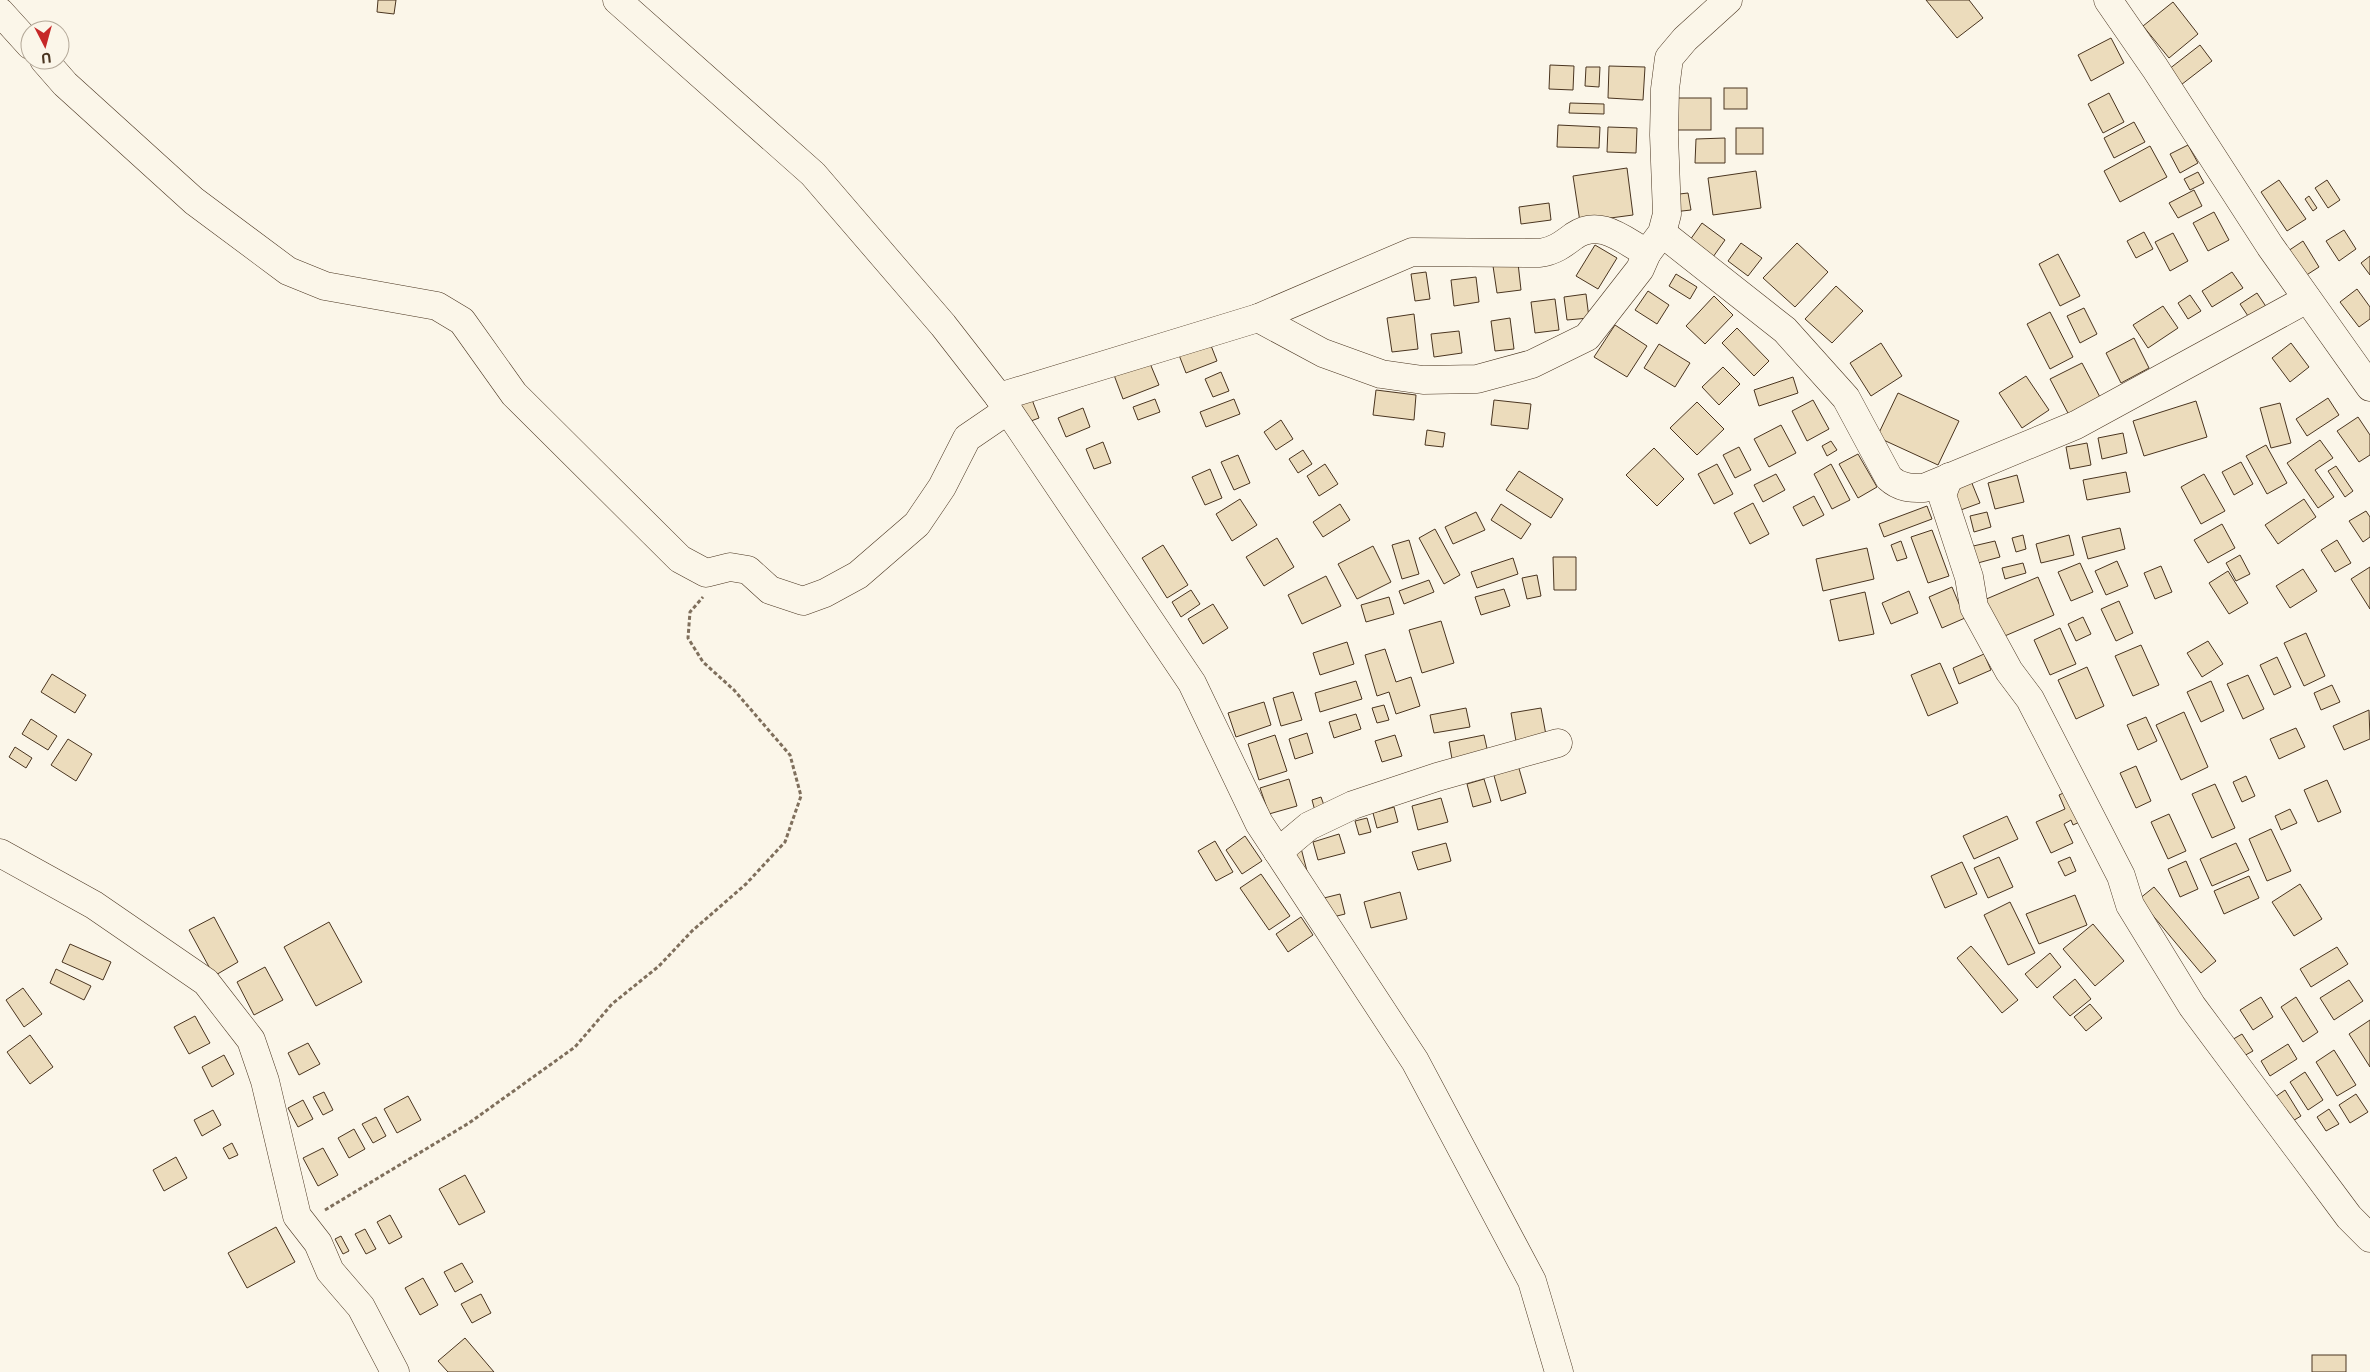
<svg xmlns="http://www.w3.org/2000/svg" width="2370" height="1372" viewBox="0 0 2370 1372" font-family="'Open Sans',sans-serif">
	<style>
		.building { fill: #ecdcbc; stroke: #4a3520 }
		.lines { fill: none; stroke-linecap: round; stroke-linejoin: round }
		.minor-casing { stroke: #4a3520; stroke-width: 29 }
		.path { stroke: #7f6f5c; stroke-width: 3; stroke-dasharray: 4 2.5; stroke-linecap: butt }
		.minor { stroke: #fbf6e9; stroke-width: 28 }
	</style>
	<rect width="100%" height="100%" fill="#fbf6e9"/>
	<!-- building -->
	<g class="building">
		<polygon points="378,0 396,0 394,14 377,12"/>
		<polygon points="1926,0 1969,0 1983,18 1957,38"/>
		<polygon points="2173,2 2198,34 2169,58 2143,26"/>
		<polygon points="2111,38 2124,63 2091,81 2078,55"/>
		<polygon points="2200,45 2212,61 2177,88 2164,73"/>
		<polygon points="1550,65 1574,66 1573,90 1549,89"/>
		<polygon points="1609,66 1645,67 1643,100 1608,98"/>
		<polygon points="1586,67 1600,67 1599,87 1585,86"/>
		<rect x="1724" y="88" width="23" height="21"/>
		<polygon points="2109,93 2124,122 2103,133 2088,104"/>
		<rect x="1671" y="98" width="40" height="32"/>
		<polygon points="1570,103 1604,104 1604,114 1569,113"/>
		<polygon points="2134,122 2145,142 2114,158 2104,138"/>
		<polygon points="1558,125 1600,127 1599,148 1557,147"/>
		<polygon points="1608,127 1637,128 1636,153 1607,152"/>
		<rect x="1736" y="128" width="27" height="26"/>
		<polygon points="1725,138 1725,163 1695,163 1696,139"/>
		<polygon points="2188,145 2198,163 2180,173 2170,154"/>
		<polygon points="2150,146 2167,177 2120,202 2104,171"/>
		<polygon points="1627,168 1633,215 1580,222 1573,176"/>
		<polygon points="1756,171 1761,208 1713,215 1708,178"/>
		<polygon points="2198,172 2204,183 2190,190 2184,179"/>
		<polygon points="2279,180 2306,219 2287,231 2261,192"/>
		<polygon points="2327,180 2340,200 2328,208 2315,188"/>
		<polygon points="2194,190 2202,206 2178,218 2169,203"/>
		<polygon points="1688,193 1691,210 1673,212 1671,195"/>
		<polygon points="2309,196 2317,208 2313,211 2305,199"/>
		<polygon points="1549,203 1551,220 1521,224 1519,207"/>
		<polygon points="2214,212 2229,240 2208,251 2193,223"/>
		<polygon points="1702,223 1725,240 1713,257 1690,240"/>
		<polygon points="2344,230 2356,249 2339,261 2326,241"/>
		<polygon points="2144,232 2153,249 2136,258 2127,241"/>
		<polygon points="2173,233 2188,261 2170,271 2155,242"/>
		<polygon points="2303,241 2319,267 2305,276 2288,251"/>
		<polygon points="1741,243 1762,258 1748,276 1728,261"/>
		<polygon points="1797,243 1828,272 1795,307 1763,278"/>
		<polygon points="1595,245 1617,258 1598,289 1576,276"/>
		<polygon points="2058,254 2080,296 2060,306 2039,264"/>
		<polygon points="2370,256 2370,275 2361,263"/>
		<polygon points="1518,263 1521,290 1497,293 1493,266"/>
		<polygon points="1426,272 1430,299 1415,301 1411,274"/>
		<polygon points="2232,272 2243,288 2212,307 2202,291"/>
		<polygon points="1676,274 1697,287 1690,299 1669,286"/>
		<polygon points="1476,277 1479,302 1454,306 1451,280"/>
		<polygon points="1836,286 1863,311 1832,343 1805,319"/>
		<polygon points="2357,289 2370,307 2370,319 2359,327 2340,302"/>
		<polygon points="1648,291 1669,305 1657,324 1635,310"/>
		<polygon points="2257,293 2271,314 2254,325 2240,304"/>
		<polygon points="1586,294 1589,318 1567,320 1564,297"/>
		<polygon points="2190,295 2201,311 2188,319 2178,303"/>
		<polygon points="1714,296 1733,315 1705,344 1686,326"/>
		<polygon points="1555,299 1559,330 1535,333 1531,302"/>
		<polygon points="2163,306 2178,328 2148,348 2133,325"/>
		<polygon points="2084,308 2097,334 2080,343 2067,316"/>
		<polygon points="2050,312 2073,357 2050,369 2027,324"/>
		<polygon points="1414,314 1418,349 1392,352 1387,318"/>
		<polygon points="1510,318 1514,349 1495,351 1491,321"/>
		<polygon points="1615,325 1647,346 1627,377 1594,357"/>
		<polygon points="1737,328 1769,361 1754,376 1722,343"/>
		<polygon points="1459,331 1462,353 1434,357 1431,334"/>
		<polygon points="2134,338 2149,368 2121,383 2106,353"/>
		<polygon points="1210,343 1217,361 1186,373 1179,355"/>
		<polygon points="1881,343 1902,376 1871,396 1850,363"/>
		<polygon points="2291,343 2309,367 2290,382 2272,358"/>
		<polygon points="1659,344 1690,363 1675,387 1644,368"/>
		<polygon points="1149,361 1159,385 1123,399 1114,375"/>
		<polygon points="2082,363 2101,399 2069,415 2050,379"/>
		<polygon points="1723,367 1740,384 1719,405 1702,387"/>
		<polygon points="1221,372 1229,391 1213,397 1205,379"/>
		<polygon points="2026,376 2049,410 2022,428 1999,393"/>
		<polygon points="1793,377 1798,393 1759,406 1754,390"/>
		<polygon points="1376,390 1416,395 1414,420 1373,415"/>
		<polygon points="1898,393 1959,421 1938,465 1877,437"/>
		<polygon points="1031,397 1039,418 1023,424 1015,404"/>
		<polygon points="2328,398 2339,415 2307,436 2296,419"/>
		<polygon points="1155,399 1160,412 1138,420 1133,407"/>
		<polygon points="1234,399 1240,414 1206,427 1200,412"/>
		<polygon points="1494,400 1531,404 1528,429 1491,425"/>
		<polygon points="1813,400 1829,429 1807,441 1792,411"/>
		<polygon points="2196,401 2207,437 2144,456 2133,421"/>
		<polygon points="1697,402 1724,429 1697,455 1670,428"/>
		<polygon points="2280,403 2291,443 2271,448 2260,408"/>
		<polygon points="1083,408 1090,427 1066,437 1058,418"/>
		<polygon points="2358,417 2370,435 2370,455 2359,462 2337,431"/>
		<polygon points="1281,420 1293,439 1276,450 1264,432"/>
		<polygon points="1781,425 1796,453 1769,467 1754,439"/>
		<polygon points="1427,430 1445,433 1443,447 1425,445"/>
		<polygon points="2123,433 2127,453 2102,459 2098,438"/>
		<polygon points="2320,440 2333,458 2315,470 2334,497 2318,508 2287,463"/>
		<polygon points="1831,441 1837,450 1827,456 1822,446"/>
		<polygon points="1103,442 1111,463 1094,469 1086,449"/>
		<polygon points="2087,443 2091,465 2070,469 2066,447"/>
		<polygon points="2266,445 2287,483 2267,494 2246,456"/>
		<polygon points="1739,447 1751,470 1735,478 1723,455"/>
		<polygon points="1654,448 1684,479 1657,506 1626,475"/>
		<polygon points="1303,450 1312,464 1298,473 1289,459"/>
		<polygon points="1858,454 1877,487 1858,498 1839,464"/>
		<polygon points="1238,455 1250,483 1234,490 1221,462"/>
		<polygon points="2241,462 2253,484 2234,495 2222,472"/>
		<polygon points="1325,464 1338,484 1319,496 1307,476"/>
		<polygon points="1717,464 1733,494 1714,504 1698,474"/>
		<polygon points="1831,464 1850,500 1832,509 1814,474"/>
		<polygon points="2336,466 2353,491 2345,497 2328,471"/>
		<polygon points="1210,469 1222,498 1205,505 1192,477"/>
		<polygon points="1519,471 1563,499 1551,518 1506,490"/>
		<polygon points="2126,472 2130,492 2087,500 2083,480"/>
		<polygon points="1776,474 1785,490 1763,502 1754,485"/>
		<polygon points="2204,474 2225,511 2201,524 2181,487"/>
		<polygon points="2017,475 2024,502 1995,509 1988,483"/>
		<polygon points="1971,481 1980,503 1958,511 1950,489"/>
		<polygon points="1814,496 1824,515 1803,526 1793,507"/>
		<polygon points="1240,499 1257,525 1232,541 1216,514"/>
		<polygon points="2304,499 2316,517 2278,544 2265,525"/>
		<polygon points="1753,503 1769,534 1750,544 1734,513"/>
		<polygon points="1340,504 1350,520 1323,537 1313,522"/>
		<polygon points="1501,504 1531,524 1521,539 1491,520"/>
		<polygon points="1927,506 1932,519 1884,537 1879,524"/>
		<polygon points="2366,511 2370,517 2370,537 2363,542 2349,521"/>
		<polygon points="1476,512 1485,530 1453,544 1445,527"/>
		<polygon points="1987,512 1991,527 1974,532 1970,516"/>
		<polygon points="2222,524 2235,548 2208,563 2194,540"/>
		<polygon points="2120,528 2125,549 2088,559 2082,537"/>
		<polygon points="1435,529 1460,575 1444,584 1419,538"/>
		<polygon points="1932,530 1949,576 1928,583 1911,537"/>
		<polygon points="2023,535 2026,549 2016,552 2012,538"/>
		<polygon points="2069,535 2074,555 2041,563 2036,544"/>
		<polygon points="1277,538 1294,567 1264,586 1246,557"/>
		<polygon points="1409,540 1419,574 1402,579 1392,545"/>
		<polygon points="2337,540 2351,563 2335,572 2321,550"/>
		<polygon points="1901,541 1907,558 1897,561 1891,545"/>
		<polygon points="1995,541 2000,557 1974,564 1969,547"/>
		<polygon points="1163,545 1188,585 1167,598 1142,558"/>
		<polygon points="1373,546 1391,582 1357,599 1338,564"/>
		<polygon points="1867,548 1874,579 1823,591 1816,559"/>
		<polygon points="2240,555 2250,574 2236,581 2226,563"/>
		<polygon points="1553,557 1576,557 1576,590 1554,590"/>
		<polygon points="1513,558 1518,574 1477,588 1471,572"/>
		<polygon points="2117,561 2128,586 2106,595 2095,571"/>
		<polygon points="2023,563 2026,573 2005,579 2002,568"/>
		<polygon points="2080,563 2093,592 2071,601 2058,572"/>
		<polygon points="2161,566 2172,592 2155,599 2144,573"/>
		<polygon points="2370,567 2370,609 2351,579"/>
		<polygon points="2303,569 2317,591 2290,608 2276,586"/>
		<polygon points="2228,571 2248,603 2229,614 2209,583"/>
		<polygon points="1537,575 1541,596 1527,599 1522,578"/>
		<polygon points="1326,576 1341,606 1302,624 1288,595"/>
		<polygon points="2038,577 2054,615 2000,638 1984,600"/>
		<polygon points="1429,580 1434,592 1404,604 1399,591"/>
		<polygon points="1952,587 1965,618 1942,628 1929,597"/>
		<polygon points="1504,589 1510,606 1481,615 1475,597"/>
		<polygon points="1191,590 1200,604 1181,617 1172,602"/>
		<polygon points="1909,591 1918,613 1891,624 1882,603"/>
		<polygon points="1865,592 1874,634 1839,641 1830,600"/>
		<polygon points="1389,597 1394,614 1366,622 1361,605"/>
		<polygon points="2119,601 2133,633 2116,641 2101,609"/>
		<polygon points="1213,604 1228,628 1203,644 1188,619"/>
		<polygon points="2083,617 2091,634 2076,641 2068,624"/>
		<polygon points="1441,621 1454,663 1422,673 1409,630"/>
		<polygon points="2060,628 2076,664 2050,675 2034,640"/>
		<polygon points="2306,633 2325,676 2304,686 2284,643"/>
		<polygon points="2208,641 2223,664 2202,677 2187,653"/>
		<polygon points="1347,642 1354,664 1320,675 1313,653"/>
		<polygon points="2141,645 2159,685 2133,696 2115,656"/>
		<polygon points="1385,649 1396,682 1411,677 1420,706 1396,714 1389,692 1377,696 1365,655"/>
		<polygon points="1984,654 1991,670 1959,684 1953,668"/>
		<polygon points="2277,657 2291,687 2274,695 2260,665"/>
		<polygon points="1940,663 1958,703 1928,716 1911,675"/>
		<polygon points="2087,667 2104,706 2076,719 2058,680"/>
		<polygon points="52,674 86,695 75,713 41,692"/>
		<polygon points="2248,675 2264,709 2243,719 2227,684"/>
		<polygon points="1356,681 1362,699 1320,712 1315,693"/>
		<polygon points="2211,681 2224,711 2201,722 2187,692"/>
		<polygon points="2332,685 2340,702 2321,710 2314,693"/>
		<polygon points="1293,692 1302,720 1281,726 1273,698"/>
		<polygon points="1264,702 1271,725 1236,737 1228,713"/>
		<polygon points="1384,705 1389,720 1377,723 1372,708"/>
		<polygon points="1466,708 1470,727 1434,733 1430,715"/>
		<polygon points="1541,708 1546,735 1516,741 1511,713"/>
		<polygon points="2369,710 2370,739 2344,750 2333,726"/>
		<polygon points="2184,712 2208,767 2181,780 2156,725"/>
		<polygon points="1356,714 1361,729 1334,738 1329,722"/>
		<polygon points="2146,717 2157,741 2138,750 2127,725"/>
		<polygon points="31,719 57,736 48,750 22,734"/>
		<polygon points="2296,728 2305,747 2279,759 2270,739"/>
		<polygon points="1307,733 1313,753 1295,759 1289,739"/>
		<polygon points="1275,735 1287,771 1259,780 1248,744"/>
		<polygon points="1395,735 1402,756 1382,762 1375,741"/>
		<polygon points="1484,735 1488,753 1452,759 1449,742"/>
		<polygon points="68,739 92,754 76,781 51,765"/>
		<polygon points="15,747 32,758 26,768 9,757"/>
		<polygon points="1518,765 1526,793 1501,801 1493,772"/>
		<polygon points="2136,766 2151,801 2136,808 2120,773"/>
		<polygon points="2246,776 2255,796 2242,802 2233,782"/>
		<polygon points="1289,779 1297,806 1269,814 1260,788"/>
		<polygon points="1484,779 1491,802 1473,807 1467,784"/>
		<polygon points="2327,780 2341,812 2318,822 2304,790"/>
		<polygon points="2215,784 2235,828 2212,838 2192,794"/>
		<polygon points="2070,790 2084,820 2073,825 2071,820 2064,824 2073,843 2051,853 2036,822 2065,809 2059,795"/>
		<polygon points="1321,797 1325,808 1315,811 1312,800"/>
		<polygon points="1441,798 1448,822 1418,830 1412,806"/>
		<polygon points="1394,807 1398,822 1377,828 1373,813"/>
		<polygon points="2290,809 2297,823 2281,830 2275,816"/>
		<polygon points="2169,814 2186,851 2168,859 2151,822"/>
		<polygon points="2007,816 2018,839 1974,859 1963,836"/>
		<polygon points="1367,818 1371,832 1359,835 1355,821"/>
		<polygon points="2271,829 2291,871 2267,881 2249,839"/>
		<polygon points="1339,834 1345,853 1318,860 1313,842"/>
		<polygon points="1245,836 1262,861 1242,874 1226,850"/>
		<polygon points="1215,841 1233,872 1216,881 1198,851"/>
		<polygon points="1446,843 1451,861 1418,870 1412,852"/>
		<polygon points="2236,843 2249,870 2212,886 2200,859"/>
		<polygon points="1301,848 1308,875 1289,852"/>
		<polygon points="1999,857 2013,887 1988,898 1974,868"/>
		<polygon points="2070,857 2076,871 2065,876 2058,862"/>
		<polygon points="2186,861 2198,889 2180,897 2168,869"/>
		<polygon points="1962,862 1977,894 1945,908 1931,876"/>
		<polygon points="1261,874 1290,916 1269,930 1240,888"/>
		<polygon points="2249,876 2259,898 2224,914 2214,891"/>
		<polygon points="2300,884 2322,919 2294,936 2272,902"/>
		<polygon points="2154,887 2216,961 2201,973 2139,899"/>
		<polygon points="1400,892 1407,919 1371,928 1364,902"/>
		<polygon points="1340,894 1345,914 1329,918 1324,898"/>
		<polygon points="2075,895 2087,925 2039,944 2026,914"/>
		<polygon points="2010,902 2035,953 2008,965 1984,915"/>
		<polygon points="214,917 238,962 214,976 189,930"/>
		<polygon points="1301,917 1313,935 1288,952 1276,934"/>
		<polygon points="329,922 362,982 316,1006 284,947"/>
		<polygon points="2093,924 2124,961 2095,986 2063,949"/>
		<polygon points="70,944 111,962 103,980 62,962"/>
		<polygon points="1971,946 2018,1000 2002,1013 1957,958"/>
		<polygon points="2337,947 2348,964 2311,987 2300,969"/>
		<polygon points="2050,953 2061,967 2037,988 2025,974"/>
		<polygon points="265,967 283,1000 254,1015 237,982"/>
		<polygon points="56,969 91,986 84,1000 50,983"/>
		<polygon points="2075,979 2091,999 2070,1016 2053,997"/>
		<polygon points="2349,980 2363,1001 2334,1020 2320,998"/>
		<polygon points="23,988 42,1014 24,1027 6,1000"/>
		<polygon points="2261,997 2273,1017 2253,1030 2240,1010"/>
		<polygon points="2296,997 2318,1032 2303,1042 2281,1007"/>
		<polygon points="2090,1004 2102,1018 2086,1031 2074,1017"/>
		<polygon points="195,1016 210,1043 189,1054 174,1027"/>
		<polygon points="2370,1020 2370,1067 2349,1034"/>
		<polygon points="2242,1034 2253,1051 2240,1058 2230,1041"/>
		<polygon points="30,1035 53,1067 30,1084 7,1052"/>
		<polygon points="308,1043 320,1064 299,1075 288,1053"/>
		<polygon points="2288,1044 2297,1059 2270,1076 2261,1061"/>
		<polygon points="2334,1050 2356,1085 2337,1096 2316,1062"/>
		<polygon points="224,1055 234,1074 212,1087 202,1067"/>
		<polygon points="2305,1072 2323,1100 2308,1110 2290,1082"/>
		<polygon points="2285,1090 2301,1116 2291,1122 2275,1097"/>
		<polygon points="324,1092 333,1110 323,1115 313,1097"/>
		<polygon points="2356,1094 2368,1112 2350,1123 2339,1105"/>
		<polygon points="408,1096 421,1120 397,1133 384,1109"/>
		<polygon points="303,1100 313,1119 298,1127 288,1108"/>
		<polygon points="2329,1109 2339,1124 2326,1131 2317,1117"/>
		<polygon points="213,1110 221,1125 202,1136 194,1120"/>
		<polygon points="376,1117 386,1136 373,1143 362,1124"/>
		<polygon points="354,1129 365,1149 349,1158 338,1138"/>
		<polygon points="232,1143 238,1155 229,1159 223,1148"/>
		<polygon points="323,1148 338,1175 318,1186 303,1158"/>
		<polygon points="176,1157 187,1178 164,1191 153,1170"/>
		<polygon points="465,1175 485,1212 459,1225 439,1189"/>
		<polygon points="390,1215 402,1237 389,1244 377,1222"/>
		<polygon points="276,1227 295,1262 247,1288 228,1253"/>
		<polygon points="365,1229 376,1249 366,1254 355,1234"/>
		<polygon points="341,1236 349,1251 343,1254 335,1239"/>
		<polygon points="462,1263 473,1282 455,1292 444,1272"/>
		<polygon points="423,1278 438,1305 420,1315 405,1288"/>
		<polygon points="481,1294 491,1313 472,1323 461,1304"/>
		<polygon points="465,1338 494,1372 448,1372 438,1361"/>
		<rect x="2312" y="1355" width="34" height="17"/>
	</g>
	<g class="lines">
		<defs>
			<g id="minor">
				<polyline points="617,0 813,174 943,325 999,397 1192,683 1259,823 1415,1061 1532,1281 1559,1372"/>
				<polyline points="2108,0 2155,68 2270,246 2370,387"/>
				<polyline points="0,12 30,45"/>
				<polyline points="44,60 65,84 194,201 288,271 325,286 437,306 462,321 514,394 680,559 706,573 730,567 748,570 770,590 803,601 825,593 858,575 917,524 942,487 967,438 1008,410"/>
				<path d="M1662,233L1785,330L1846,398L1889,478C1900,488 1910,488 1924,488L2076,425L2307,299"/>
				<path d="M1258,318L1412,252L1540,253C1554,251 1562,245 1574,236C1600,218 1623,240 1647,253"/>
				<polyline points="999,397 1258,318 1323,353 1381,374 1423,380 1477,379 1532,364 1587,337 1640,269 1647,253 1662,233 1667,214 1664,135 1665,89 1669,58 1685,39 1728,0"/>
				<polyline points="1949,477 1942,495 1969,577 1974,607 2009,671 2030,699 2121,876 2130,905 2192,1006 2349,1217 2370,1238"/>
				<polyline points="1278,852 1309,826 1353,805 1437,777 1558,743"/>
				<polyline points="0,853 94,905 206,982 251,1040 265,1081 297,1216 318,1243 330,1271 361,1307 395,1372"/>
			</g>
		</defs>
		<!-- minor casing -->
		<use href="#minor" class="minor-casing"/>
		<!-- path -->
		<polyline class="path" points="325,1210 469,1123 575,1047 612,1004 659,966 692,931 746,884 785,842 801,796 790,755 734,690 703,662 688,638 690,612 703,597"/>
		<!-- minor -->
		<use href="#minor" class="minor"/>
	</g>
	<!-- north arrow -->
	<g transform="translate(45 45) rotate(174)"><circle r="24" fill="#fbf6e9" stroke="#b4a999"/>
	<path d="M0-4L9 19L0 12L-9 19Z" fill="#c62828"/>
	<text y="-8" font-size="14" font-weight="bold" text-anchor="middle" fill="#4a3520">U</text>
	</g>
</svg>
